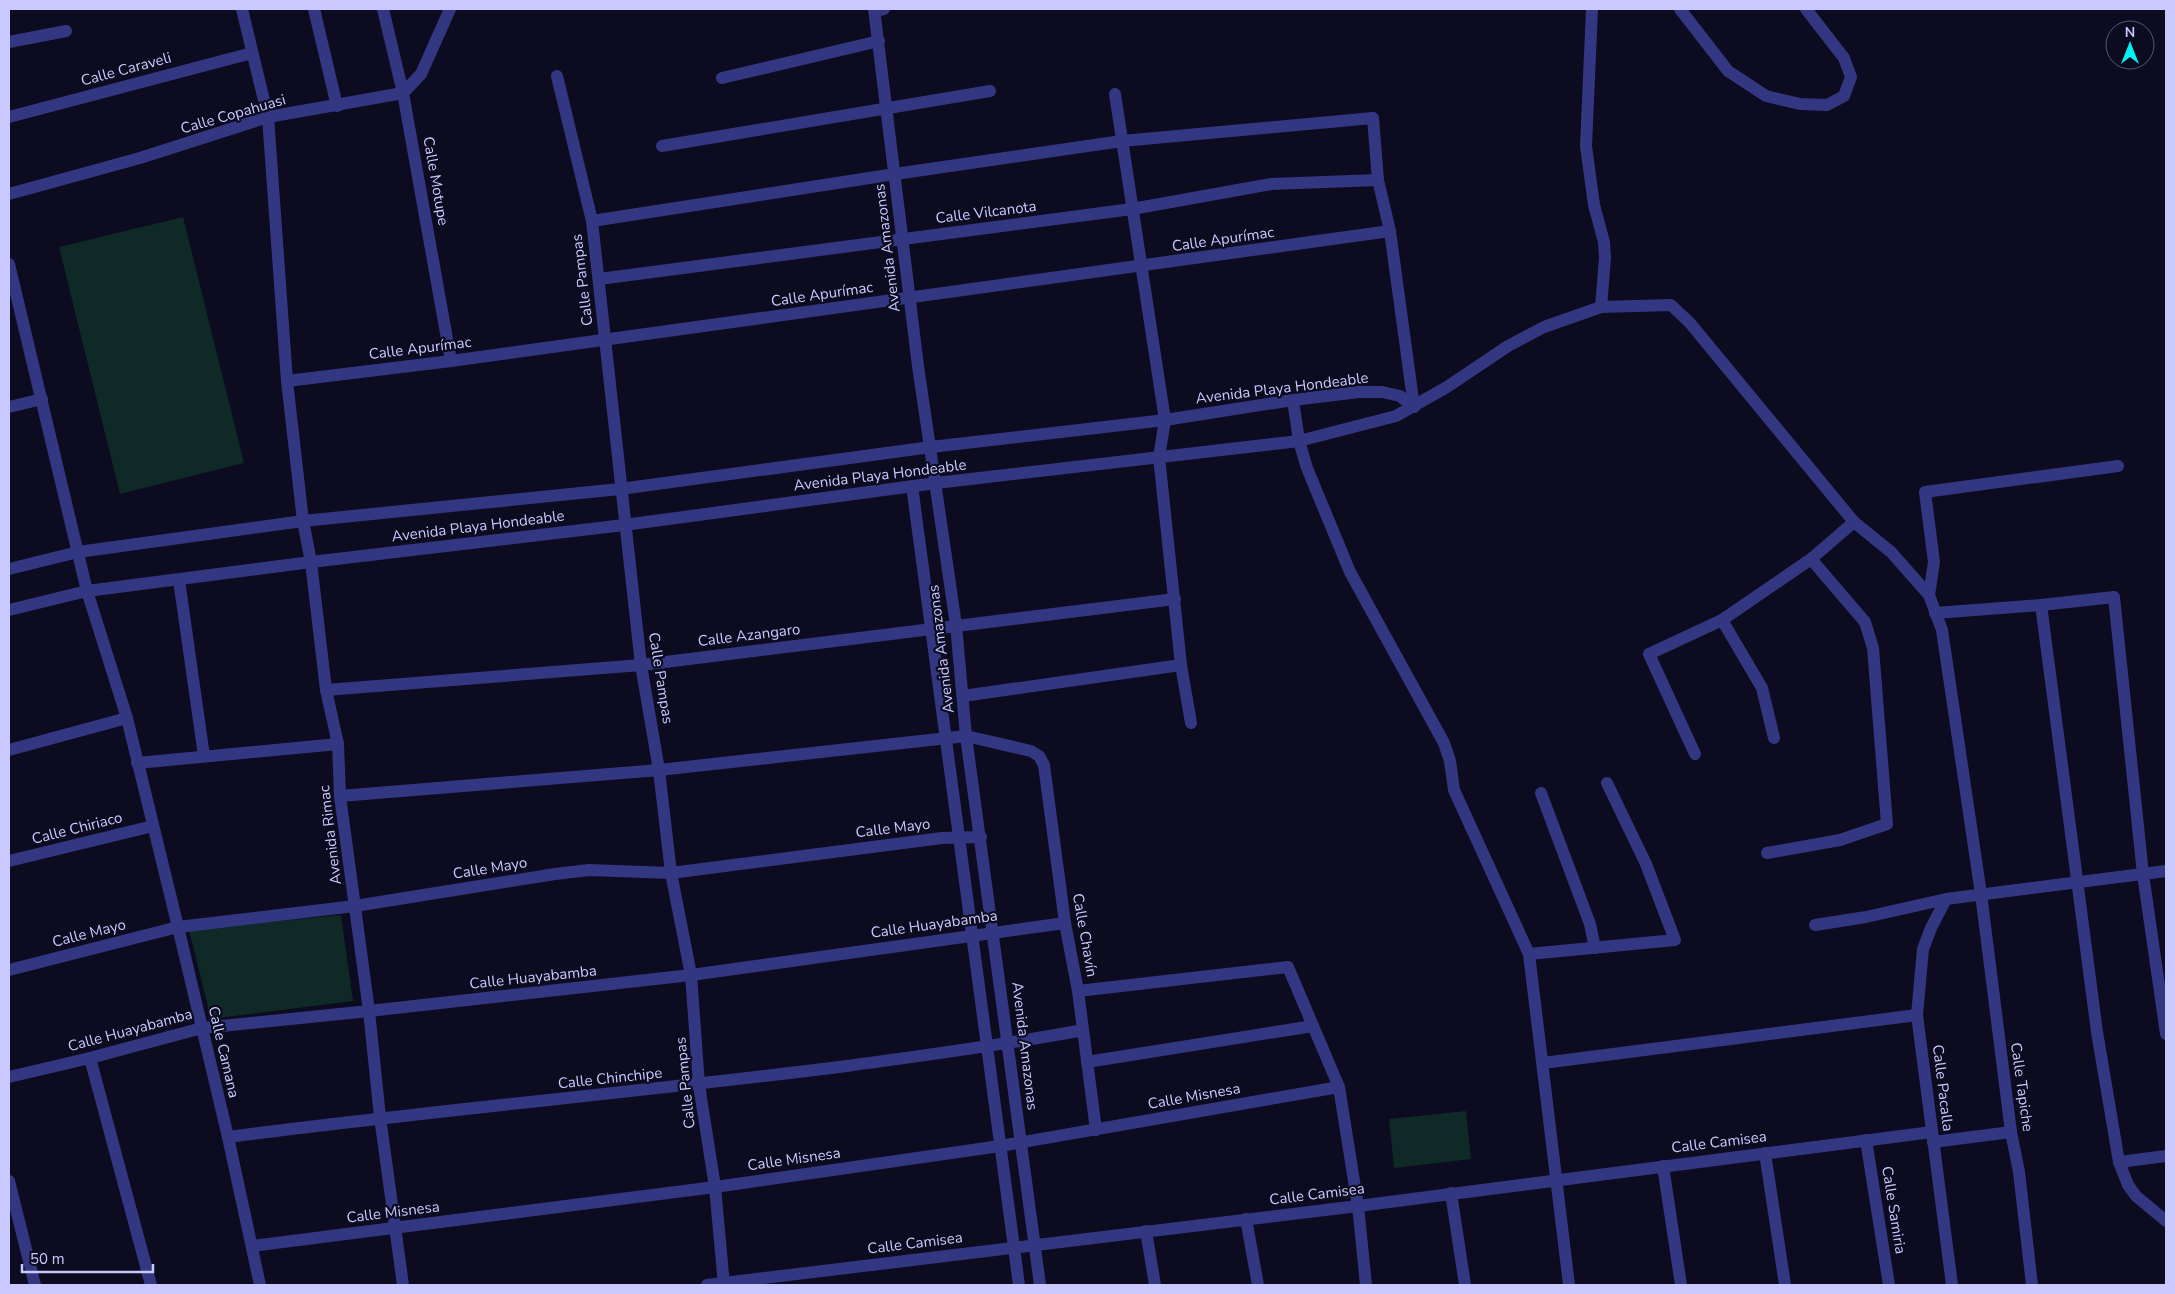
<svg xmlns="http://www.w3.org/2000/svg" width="2175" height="1294" viewBox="0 0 2175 1294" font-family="'Nunito Sans',sans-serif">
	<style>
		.green { fill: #0e2926 }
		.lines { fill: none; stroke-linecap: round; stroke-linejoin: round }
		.minor { stroke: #333781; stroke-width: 12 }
		.tertiary { stroke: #333781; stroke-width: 12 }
		.labels { text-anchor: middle; stroke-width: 4.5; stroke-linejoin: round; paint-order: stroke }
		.street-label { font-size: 15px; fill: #cac9ff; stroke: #0c0b1f }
	</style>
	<rect width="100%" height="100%" fill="#0c0b1f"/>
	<!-- green -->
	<g class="green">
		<polygon points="183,217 244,463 120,494 59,247"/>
		<polygon points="341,915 353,1001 211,1019 189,930"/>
		<polygon points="1466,1111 1471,1159 1394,1168 1389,1119"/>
	</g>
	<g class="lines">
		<!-- minor -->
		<g class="minor">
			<polyline points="242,9 268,117 287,381 303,521 311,562 326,690 338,744 340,796 369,1011 380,1117 403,1285"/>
			<polyline points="314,9 337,106"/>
			<polyline points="383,9 403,93 451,361"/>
			<polyline points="874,9 879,10 884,9"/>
			<polyline points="1592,9 1586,146 1594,205 1604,242 1605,258 1601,307 1671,305 1690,323 1854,522 1891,552 1929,595 1942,630 1981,894 2011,1132 2019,1172 2032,1285"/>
			<polyline points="1680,9 1728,71 1766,96 1800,104 1827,105 1844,96 1851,77 1844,58 1806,9"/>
			<polyline points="9,42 66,31"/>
			<polyline points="557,76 592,221 641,665 659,770 671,873 691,975 699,1085 715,1187 724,1285"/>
			<polyline points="722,78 879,41"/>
			<polyline points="1115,94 1165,420 1159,457 1181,665 1191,723"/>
			<polyline points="9,117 252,53"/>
			<polyline points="662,146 990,91"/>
			<polyline points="9,194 140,158 268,117 403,93 421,74 450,9"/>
			<polyline points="592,221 895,174 1122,141 1373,118 1378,180 1390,231 1414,407"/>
			<polyline points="9,264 87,591 127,718 178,927 228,1137 260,1285"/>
			<polyline points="599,279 1132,209 1271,184 1378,180"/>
			<polyline points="287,381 451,361 1390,231"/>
			<polyline points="1293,400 1299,441 1307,468 1350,572 1444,743 1450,761 1454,790 1529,954 1569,1285"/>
			<polyline points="9,407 42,399"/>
			<polyline points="179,580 204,756"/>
			<polyline points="1929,595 1934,562 1925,492 2118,466"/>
			<polyline points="2041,605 2097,1032 2119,1162 2128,1185 2136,1196 2166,1221"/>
			<polyline points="1935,613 2041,605 2114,597 2143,874 2166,1034"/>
			<polyline points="1722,620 1762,688 1774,738"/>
			<polyline points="326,690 641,665 1175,599"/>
			<polyline points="963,696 1181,665"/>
			<polyline points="9,750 127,718"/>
			<polyline points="1695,754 1649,654 1722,620 1811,559 1854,522"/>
			<polyline points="137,763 338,744"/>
			<polyline points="1541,793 1590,924 1595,948"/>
			<polyline points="340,796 659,770 966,736 1031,751 1039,756 1044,765 1065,923 1078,991 1096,1130"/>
			<polyline points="1767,853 1840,840 1887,824 1873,648 1865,622 1811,559"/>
			<polyline points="9,861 153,826"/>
			<polyline points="1946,899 1931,928 1923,949 1917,1015 1952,1285"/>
			<polyline points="1815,925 1866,917 1946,899 2166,871"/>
			<polyline points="1529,954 1675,940 1646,864 1607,783"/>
			<polyline points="9,970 178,927 355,906 555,874 589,870 671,873 942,838 981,837"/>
			<polyline points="1078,991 1288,967 1339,1087 1358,1206 1366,1285"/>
			<polyline points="90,1058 151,1285"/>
			<polyline points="1087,1062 1313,1026"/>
			<polyline points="1543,1063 1917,1015"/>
			<polyline points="9,1077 90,1058 202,1028 369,1011 691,975 1065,923"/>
			<path d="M228,1137C434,1110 641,1092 847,1066C926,1055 1005,1045 1083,1030"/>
			<polyline points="1866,1140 1889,1285"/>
			<polyline points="1933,1142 2011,1132"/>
			<polyline points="1765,1153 1785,1285"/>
			<polyline points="2119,1162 2166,1156"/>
			<polyline points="1663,1166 1681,1285"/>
			<polyline points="9,1181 35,1285"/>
			<polyline points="1451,1193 1465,1285"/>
			<polyline points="1246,1219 1258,1285"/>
			<polyline points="1146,1231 1155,1285"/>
			<polyline points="252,1246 715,1187 1000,1146 1339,1087"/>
			<polyline points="707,1285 1358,1206 1932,1132"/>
		</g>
		<!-- tertiary -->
		<g class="tertiary">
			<polyline points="874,9 918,366 956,625 966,736 1040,1285"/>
			<polyline points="912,486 1019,1285"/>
			<polyline points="9,569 78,552 303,521 620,489 931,447 1165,420 1293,400 1359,392 1382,392 1400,396 1414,407"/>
			<polyline points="9,610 87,591 311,562 624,525 936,483 1299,441 1396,416 1447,387 1508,346 1544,327 1601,307"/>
		</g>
	</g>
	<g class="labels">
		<!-- street labels -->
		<g class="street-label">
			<text transform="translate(126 69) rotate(-15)" y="5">Calle Caraveli</text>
			<text transform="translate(233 114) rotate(-16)" y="5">Calle Copahuasi</text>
			<text transform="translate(436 181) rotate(80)" y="5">Calle Motupe</text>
			<text transform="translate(986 212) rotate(-7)" y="5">Calle Vilcanota</text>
			<text transform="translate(1223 239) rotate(-8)" y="5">Calle Apurímac</text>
			<text transform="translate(887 248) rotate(-97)" y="5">Avenida Amazonas</text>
			<text transform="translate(582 280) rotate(-97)" y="5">Calle Pampas</text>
			<text transform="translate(822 294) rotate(-8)" y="5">Calle Apurímac</text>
			<text transform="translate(420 348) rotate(-7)" y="5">Calle Apurímac</text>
			<text transform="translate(1282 388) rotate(-7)" y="5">Avenida Playa Hondeable</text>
			<text transform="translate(880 475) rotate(-7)" y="5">Avenida Playa Hondeable</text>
			<text transform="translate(478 526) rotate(-7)" y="5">Avenida Playa Hondeable</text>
			<text transform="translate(749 635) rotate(-7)" y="5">Calle Azangaro</text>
			<text transform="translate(941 649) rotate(-97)" y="5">Avenida Amazonas</text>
			<text transform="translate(661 678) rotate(81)" y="5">Calle Pampas</text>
			<text transform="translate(77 828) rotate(-14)" y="5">Calle Chiriaco</text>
			<text transform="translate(893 828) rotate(-7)" y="5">Calle Mayo</text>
			<text transform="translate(330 835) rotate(-97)" y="5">Avenida Rimac</text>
			<text transform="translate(490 868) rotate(-9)" y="5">Calle Mayo</text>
			<text transform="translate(934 924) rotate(-8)" y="5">Calle Huayabamba</text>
			<text transform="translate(89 933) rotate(-14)" y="5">Calle Mayo</text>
			<text transform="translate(1085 935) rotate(80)" y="5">Calle Chavín</text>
			<text transform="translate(533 977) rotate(-6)" y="5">Calle Huayabamba</text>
			<text transform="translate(130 1030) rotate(-15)" y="5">Calle Huayabamba</text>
			<text transform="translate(1025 1046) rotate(83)" y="5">Avenida Amazonas</text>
			<text transform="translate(224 1052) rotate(77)" y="5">Calle Camana</text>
			<text transform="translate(610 1078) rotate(-6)" y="5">Calle Chinchipe</text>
			<text transform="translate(685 1083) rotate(-96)" y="5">Calle Pampas</text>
			<text transform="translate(2022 1087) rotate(82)" y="5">Calle Tapiche</text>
			<text transform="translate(1943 1088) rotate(83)" y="5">Calle Pacalla</text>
			<text transform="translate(1194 1096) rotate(-10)" y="5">Calle Misnesa</text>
			<text transform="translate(1719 1142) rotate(-7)" y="5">Calle Camisea</text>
			<text transform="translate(794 1159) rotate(-8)" y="5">Calle Misnesa</text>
			<text transform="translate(1317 1194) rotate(-7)" y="5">Calle Camisea</text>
			<text transform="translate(1894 1210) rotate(81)" y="5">Calle Samiria</text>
			<text transform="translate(393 1212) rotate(-7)" y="5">Calle Misnesa</text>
			<text transform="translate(915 1243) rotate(-7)" y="5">Calle Camisea</text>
		</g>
	</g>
	<!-- border -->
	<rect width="2175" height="1294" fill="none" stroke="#cac9ff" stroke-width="20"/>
	<!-- north arrow -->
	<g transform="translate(2130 45)"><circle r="24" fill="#0c0b1f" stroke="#585779"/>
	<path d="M0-4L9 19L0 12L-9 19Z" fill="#00f2f4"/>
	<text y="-8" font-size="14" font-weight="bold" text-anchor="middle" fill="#cac9ff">N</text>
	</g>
	<!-- scale -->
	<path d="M22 1264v8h131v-8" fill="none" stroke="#cac9ff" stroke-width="2.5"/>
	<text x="30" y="1264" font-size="15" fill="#cac9ff" stroke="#0c0b1f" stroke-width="4" paint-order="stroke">50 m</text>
</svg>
